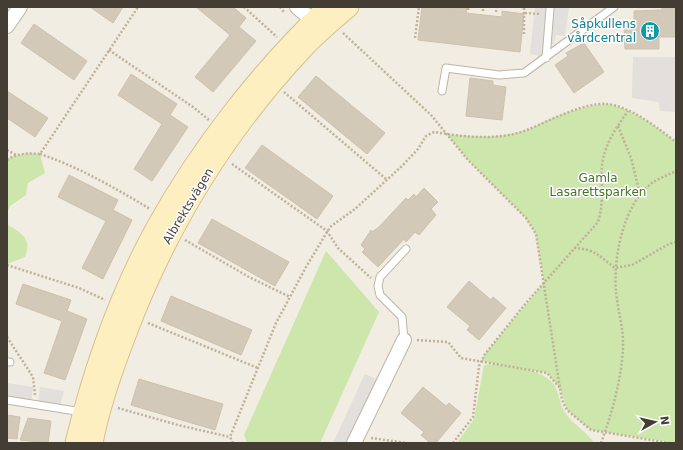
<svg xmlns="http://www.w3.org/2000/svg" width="683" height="450" viewBox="0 0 683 450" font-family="'DejaVu Sans',sans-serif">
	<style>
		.green { fill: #cce6ac }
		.parking { fill: #e2dfdc }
		.building { fill: #d3c9b9; stroke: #cec1ac }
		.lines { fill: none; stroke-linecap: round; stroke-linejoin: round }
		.service-casing { stroke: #bdb5a6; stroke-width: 9 }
		.minor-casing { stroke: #bdb5a6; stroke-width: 16 }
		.secondary-casing { stroke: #d2c193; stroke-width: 21 }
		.path { stroke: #beb197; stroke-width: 2.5; stroke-dasharray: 2 2; stroke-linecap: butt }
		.service { stroke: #fff; stroke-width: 7 }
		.minor { stroke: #fff; stroke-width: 14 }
		.secondary { stroke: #feefc1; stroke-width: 19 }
		.labels { text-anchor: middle; stroke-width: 3; stroke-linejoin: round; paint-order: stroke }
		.culture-label { font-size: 12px; fill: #0d838f; stroke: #fff; text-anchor: end }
		.park-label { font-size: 12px; fill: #447428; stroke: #fff }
		.street-label { font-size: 12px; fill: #433d34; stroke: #fff }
	</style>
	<rect width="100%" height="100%" fill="#f2ede3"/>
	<!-- green -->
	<g class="green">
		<path d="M607,104C633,109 656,126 676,142V443L591,430L567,410L560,388L547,373L481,361L485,354L544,283L536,234L526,218L468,160L447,134C474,136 500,139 526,130C533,128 539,124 545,121C565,113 586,105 607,104Z"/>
		<polygon points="27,153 40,154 45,173 28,183 26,195 10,206 7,213 7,160 11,157"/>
		<path d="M7,217L8,225C23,234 32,239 25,257L7,264Z"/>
		<polygon points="326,251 379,312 320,443 247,443 244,435"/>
		<path d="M496,364C514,368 545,369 555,386C560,396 559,404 566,414C574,425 587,432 594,443H457L474,419L484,365Z"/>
	</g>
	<!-- parking -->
	<g class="parking">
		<polygon points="535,7 569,7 565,36 556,35 554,43 540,56 530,54"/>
		<polygon points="633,57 676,57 676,112 660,111 659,102 632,98"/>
		<polygon points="365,374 383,382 355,443 333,443"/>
		<polygon points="7,383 33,387 31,403 7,400"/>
		<polygon points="40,387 64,391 59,408 38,404"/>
	</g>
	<!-- building -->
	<g class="building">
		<polygon points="90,7 123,7 113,23"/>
		<polygon points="196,7 233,7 246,18 239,27 256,41 213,92 195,77 230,35"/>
		<polygon points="422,7 467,8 466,13 502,17 502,11 524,14 520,52 418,40"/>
		<polygon points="662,7 676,7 676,37 659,37 659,49 625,49 624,26 634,25 634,11 662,10"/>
		<polygon points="34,24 87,61 74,80 21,43"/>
		<polygon points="584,43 604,72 574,93 555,65 568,56 566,53"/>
		<polygon points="131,74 177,104 170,115 188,127 152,181 134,169 162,124 118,95"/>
		<polygon points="316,76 385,133 367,154 298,97"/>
		<polygon points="470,78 493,81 493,85 506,87 502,120 466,116"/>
		<polygon points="7,91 48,118 35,137 7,118"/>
		<polygon points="262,145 333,196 317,219 245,168"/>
		<polygon points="69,175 118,200 113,210 132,220 103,279 82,268 106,221 58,197"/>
		<polygon points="424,188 438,202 431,209 436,215 419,235 415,232 406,242 404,239 378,267 362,252 365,249 361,245 371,230 372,232 379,227 406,198 408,200 414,194 416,197"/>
		<polygon points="212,219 289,262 275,286 198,243"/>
		<polygon points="469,281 491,300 493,297 506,308 479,340 467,330 470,326 447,307"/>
		<polygon points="23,284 71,300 67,311 87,319 65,380 44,373 62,321 16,304"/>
		<polygon points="171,296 252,330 241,355 161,321"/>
		<polygon points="139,379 223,404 215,430 131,405"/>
		<polygon points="423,387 446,406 449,403 461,413 436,443 430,443 421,435 424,432 401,413"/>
		<polygon points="7,415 20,417 17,439 7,438"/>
		<polygon points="28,418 51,421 48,443 20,440"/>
	</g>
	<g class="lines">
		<defs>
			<g id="service">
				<polyline points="546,58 550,9"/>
				<polyline points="442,91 446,68 499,75 524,73 614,7"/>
				<polyline points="404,340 402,317 380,295 378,286 380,277 406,249"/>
				<polyline points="7,362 10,362"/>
				<polyline points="7,400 82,412"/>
			</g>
			<g id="minor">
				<polyline points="297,7 319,26"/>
				<polyline points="7,26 20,7"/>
				<polyline points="354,443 404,340"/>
			</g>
			<g id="secondary">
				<path d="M75,443C93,369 119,295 155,229C199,149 261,70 327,7"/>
				<path d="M93,443C100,406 113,369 127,333C167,227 226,131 304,48C318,33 334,20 349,7"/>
			</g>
		</defs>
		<!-- service casing -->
		<use href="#service" class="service-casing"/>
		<!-- minor casing -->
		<use href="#minor" class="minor-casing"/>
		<!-- secondary casing -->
		<use href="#secondary" class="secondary-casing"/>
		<!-- path -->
		<g class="path">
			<polyline points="244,7 277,37"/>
			<polyline points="280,7 284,12"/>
			<polyline points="468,10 468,7"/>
			<polyline points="483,11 483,7"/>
			<polyline points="496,12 497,7"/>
			<polyline points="525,13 541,14"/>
			<polyline points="343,33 431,115 468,160 526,218 536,234 559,382 562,400 567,410 591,430 669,443"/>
			<polyline points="524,34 524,7"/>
			<polyline points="415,38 419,7"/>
			<polyline points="109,50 193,107 209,120"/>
			<polyline points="284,92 386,179"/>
			<polyline points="618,126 631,158 640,194"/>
			<polyline points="7,150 16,155"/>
			<path d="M40,154C79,167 115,188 150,209"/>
			<path d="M7,160C17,153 28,153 40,154L138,7"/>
			<polyline points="232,164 327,231 338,248 371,278"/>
			<polyline points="185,240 249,277 290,297"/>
			<path d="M574,248C595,249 599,256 615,268L632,265L669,244L676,242"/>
			<polyline points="7,265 79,288 105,300"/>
			<polyline points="148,323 258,368"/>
			<polyline points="7,337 33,377 35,395"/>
			<polyline points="417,340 448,342 461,358 547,373 560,388"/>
			<polyline points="118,408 178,425 230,437"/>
			<polyline points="371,438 407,443"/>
			<path d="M233,443L230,437L276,323L306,267L330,227L355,209L402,166L418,149L426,136L434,132C464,137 498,141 527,130C549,121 584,102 607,104C630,106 659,129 676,142"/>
			<path d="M453,443L473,417L479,366L485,354L526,303L598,222C604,203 601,186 602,166C604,145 616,128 628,111"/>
			<path d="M601,443C612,413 621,381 623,349C624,330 618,311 616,292C613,259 623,204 652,183C659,178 668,175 676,171"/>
		</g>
		<!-- service -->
		<use href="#service" class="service"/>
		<!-- minor -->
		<use href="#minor" class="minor"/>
		<!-- secondary -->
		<use href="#secondary" class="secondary"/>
	</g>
	<!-- icons -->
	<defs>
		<symbol id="building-disc" viewBox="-11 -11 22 22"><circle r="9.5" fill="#0f9aa8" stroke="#fff"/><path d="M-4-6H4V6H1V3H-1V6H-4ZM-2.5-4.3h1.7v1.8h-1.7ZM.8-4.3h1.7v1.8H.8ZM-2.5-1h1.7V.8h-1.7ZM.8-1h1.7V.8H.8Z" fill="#fff"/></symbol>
	</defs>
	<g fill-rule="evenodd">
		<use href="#building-disc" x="639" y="20" width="22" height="22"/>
	</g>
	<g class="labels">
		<!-- culture labels -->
		<g class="culture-label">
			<text x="636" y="28">Såpkullens<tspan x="636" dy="14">vårdcentral</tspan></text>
		</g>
		<!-- park labels -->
		<g class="park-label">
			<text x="598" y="182">Gamla<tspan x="598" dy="14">Lasarettsparken</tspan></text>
		</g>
		<!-- street labels -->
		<g class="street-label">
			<text transform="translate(188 206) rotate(-59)" y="4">Albrektsvägen</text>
		</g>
	</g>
	<!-- border -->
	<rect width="683" height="450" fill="none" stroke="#433d34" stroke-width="16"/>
	<!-- north arrow -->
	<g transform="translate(655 422) rotate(82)" stroke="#ffffff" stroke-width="3" paint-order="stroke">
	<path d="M0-3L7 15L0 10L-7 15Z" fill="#433d34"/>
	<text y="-6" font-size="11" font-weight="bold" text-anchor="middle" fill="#433d34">N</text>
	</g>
</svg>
